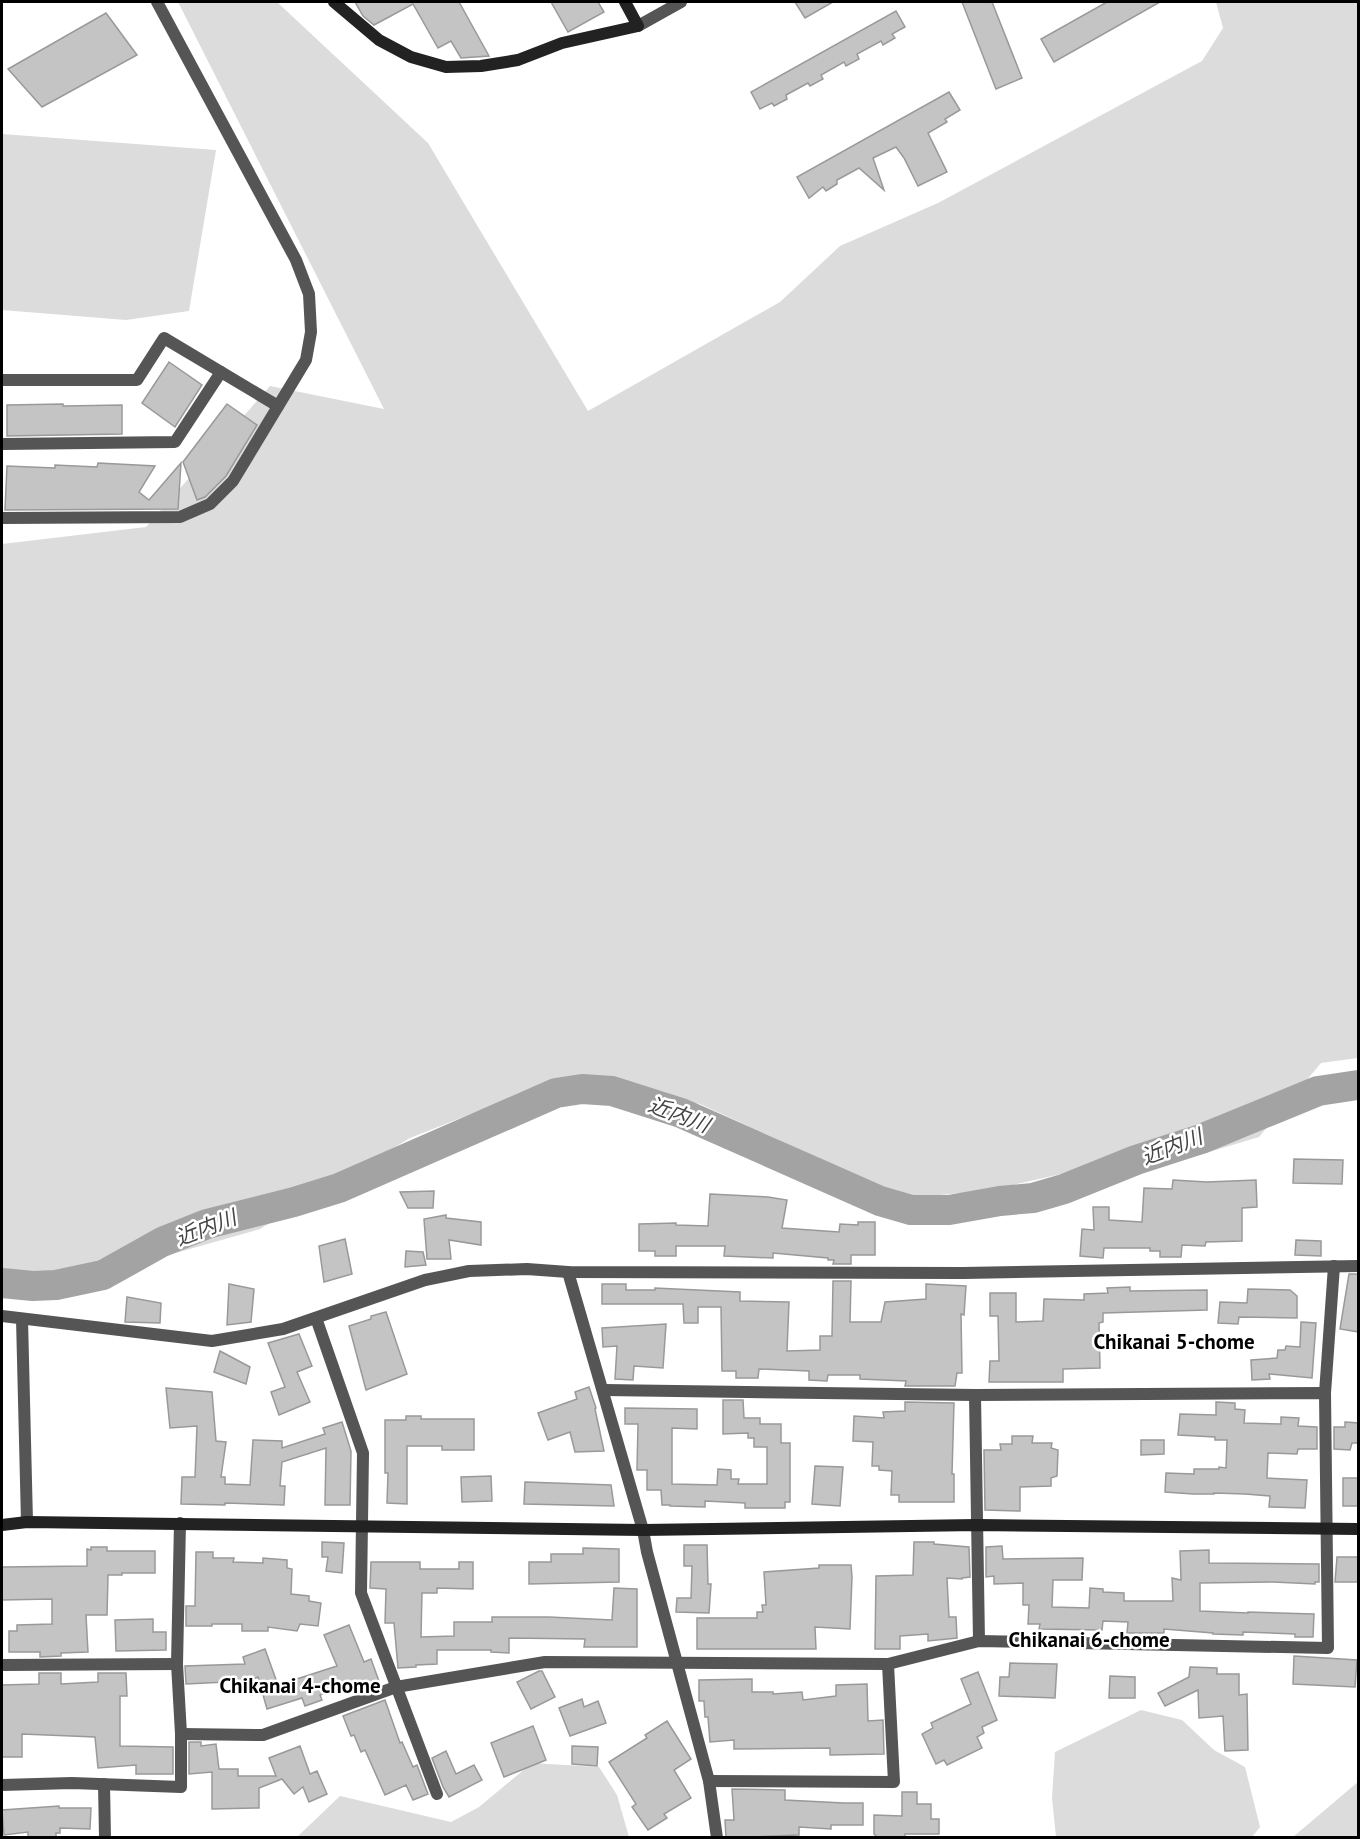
<svg xmlns="http://www.w3.org/2000/svg" width="1360" height="1839" viewBox="0 0 1360 1839" font-family="'PT Sans','Noto Sans JP',sans-serif">
	<style>
		.green { fill: #dcdcdc }
		.lines { fill: none; stroke-linecap: round; stroke-linejoin: round }
		.river { stroke: #a3a3a3; stroke-width: 30 }
		.building { fill: #c4c4c4; stroke: #999; stroke-width: 1.5 }
		.street { stroke: #555; stroke-width: 12 }
		.secondary { stroke: #222; stroke-width: 12 }
		.labels { text-anchor: middle; stroke-width: 5; stroke-linejoin: round; paint-order: stroke }
		.water-label { font-size: 21px; font-style: italic; fill: #444; stroke: #fff }
		.neighbourhood-label { font-size: 21px; font-weight: bold; fill: #000; stroke: #fff }
	</style>
	<rect width="100%" height="100%" fill="#fff"/>
	<!-- green -->
	<g class="green">
		<polygon points="178,2 277,2 428,143 588,411 780,302 840,246 938,203 1202,61 1223,28 1216,2 1358,2 1358,1058 1321,1063 1259,1137 1149,1170 1074,1171 991,1190 910,1198 851,1173 700,1104 552,1082 410,1138 260,1229 98,1275 2,1299 2,544 146,527 270,386 384,409"/>
		<polygon points="2,134 216,150 189,311 126,320 2,310"/>
		<polygon points="1141,1710 1182,1720 1214,1750 1245,1767 1260,1827 1252,1837 1056,1837 1052,1798 1055,1752"/>
		<polygon points="532,1763 599,1767 617,1795 629,1837 296,1838 340,1796 451,1822 479,1807"/>
		<polygon points="1358,1782 1358,1837 1293,1837"/>
	</g>
	<g class="lines">
		<!-- river -->
		<polyline class="river" points="2,1283 33,1286 56,1285 103,1275 162,1242 207,1224 294,1202 339,1188 556,1093 582,1089 612,1091 681,1113 880,1201 911,1210 949,1210 1000,1201 1033,1198 1064,1189 1136,1160 1201,1139 1318,1091 1358,1085"/>
	</g>
	<!-- building -->
	<g class="building">
		<polygon points="355,2 459,2 489,56 461,58 451,41 438,48 413,4 374,25 363,16"/>
		<polygon points="551,2 598,2 604,12 568,32"/>
		<polygon points="795,2 833,2 805,18"/>
		<polygon points="962,2 992,2 1022,78 996,89"/>
		<polygon points="1107,2 1160,2 1054,62 1041,39"/>
		<polygon points="896,11 905,27 892,34 895,38 883,45 881,41 857,54 859,59 846,66 844,62 821,75 823,79 810,86 808,83 786,95 787,99 774,106 772,103 760,109 751,92"/>
		<polygon points="106,13 137,55 42,107 8,69"/>
		<polygon points="949,92 960,110 945,119 947,122 928,133 947,172 918,186 904,158 896,147 873,158 884,190 859,168 837,180 837,184 826,191 823,187 809,198 797,177"/>
		<polygon points="169,362 202,385 175,427 142,403"/>
		<polygon points="63,404 63,406 122,405 122,434 7,436 7,405"/>
		<polygon points="227,404 257,425 226,476 205,497 197,500 183,462"/>
		<polygon points="98,463 155,466 139,492 149,500 181,463 178,509 5,510 7,466 55,468 55,465 97,467"/>
		<polygon points="1294,1159 1343,1160 1342,1184 1293,1183"/>
		<polygon points="1173,1180 1207,1182 1256,1180 1257,1207 1242,1208 1242,1241 1206,1242 1205,1246 1182,1245 1181,1257 1160,1257 1160,1251 1150,1251 1150,1248 1104,1248 1103,1258 1080,1256 1082,1229 1094,1230 1093,1207 1109,1207 1109,1220 1142,1222 1144,1188 1172,1189"/>
		<polygon points="434,1191 433,1208 408,1208 400,1192"/>
		<polygon points="710,1194 768,1197 787,1200 782,1228 839,1232 840,1224 858,1225 858,1222 875,1222 875,1255 851,1255 851,1264 833,1264 834,1260 828,1260 828,1258 773,1253 773,1258 724,1256 725,1246 676,1246 676,1256 655,1256 655,1251 639,1251 639,1224 676,1223 676,1225 708,1226"/>
		<polygon points="446,1215 446,1218 481,1222 481,1245 449,1240 451,1259 427,1259 424,1219"/>
		<polygon points="345,1239 352,1274 324,1282 319,1246"/>
		<polygon points="1296,1240 1321,1241 1321,1256 1295,1255"/>
		<polygon points="406,1251 423,1252 426,1265 405,1267"/>
		<polygon points="1349,1274 1359,1274 1359,1332 1340,1329"/>
		<polygon points="833,1281 851,1281 850,1322 881,1322 885,1302 926,1299 926,1284 966,1286 964,1315 961,1314 962,1373 957,1373 955,1386 905,1386 906,1381 860,1379 860,1375 828,1375 827,1381 809,1380 809,1371 759,1369 758,1378 736,1378 736,1371 722,1371 721,1307 698,1307 698,1323 684,1323 683,1304 602,1304 602,1284 626,1284 626,1290 655,1290 655,1288 740,1292 740,1301 789,1302 787,1351 820,1350 820,1336 832,1336"/>
		<polygon points="229,1284 254,1289 251,1322 227,1325"/>
		<polygon points="1130,1287 1130,1291 1207,1290 1207,1310 1103,1313 1103,1322 1099,1323 1100,1368 1063,1369 1063,1382 989,1382 990,1361 999,1361 998,1316 990,1316 990,1293 1016,1293 1016,1322 1043,1321 1044,1299 1084,1300 1084,1294 1108,1293 1107,1288"/>
		<polygon points="1248,1289 1290,1290 1297,1296 1297,1318 1239,1317 1238,1324 1218,1323 1220,1302 1247,1303"/>
		<polygon points="127,1297 161,1303 160,1323 125,1322"/>
		<polygon points="386,1312 407,1374 366,1390 349,1326 371,1319 371,1316"/>
		<polygon points="1301,1322 1316,1323 1312,1378 1269,1374 1270,1379 1252,1380 1251,1360 1277,1358 1278,1350 1285,1350 1286,1346 1300,1347"/>
		<polygon points="666,1324 663,1368 634,1366 633,1380 615,1379 617,1346 603,1347 602,1328"/>
		<polygon points="299,1334 312,1366 297,1372 310,1402 279,1415 271,1392 285,1387 268,1343"/>
		<polygon points="220,1351 250,1367 246,1384 214,1372"/>
		<polygon points="589,1387 596,1408 595,1409 604,1451 575,1452 570,1432 548,1440 538,1413 577,1399 575,1392"/>
		<polygon points="166,1388 212,1392 216,1441 226,1442 221,1477 225,1477 225,1484 250,1485 253,1440 282,1441 282,1448 325,1434 323,1428 342,1422 351,1451 350,1505 325,1505 326,1448 282,1462 280,1486 285,1486 284,1505 225,1503 225,1505 181,1504 182,1477 195,1477 197,1426 170,1428"/>
		<polygon points="723,1400 743,1400 744,1418 760,1418 760,1424 781,1424 781,1443 790,1443 790,1502 785,1502 785,1508 745,1508 745,1503 705,1501 705,1507 670,1506 670,1505 662,1505 661,1490 647,1490 647,1470 637,1470 638,1424 625,1424 625,1408 697,1409 697,1429 672,1428 672,1484 717,1485 718,1469 731,1470 731,1479 739,1479 738,1484 767,1484 767,1447 754,1447 754,1438 748,1438 748,1433 723,1434"/>
		<polygon points="905,1402 954,1403 952,1474 954,1474 954,1502 899,1502 899,1495 891,1495 892,1471 879,1470 879,1466 872,1466 873,1442 853,1441 854,1416 884,1418 883,1412 905,1411"/>
		<polygon points="1216,1402 1235,1403 1235,1409 1245,1410 1244,1423 1281,1424 1281,1417 1299,1418 1298,1426 1317,1427 1317,1449 1298,1449 1297,1454 1268,1453 1267,1478 1307,1480 1305,1508 1269,1507 1270,1496 1245,1494 1214,1493 1214,1494 1193,1494 1165,1492 1166,1473 1194,1474 1194,1469 1219,1469 1219,1467 1226,1468 1227,1440 1215,1440 1215,1437 1178,1435 1180,1414 1216,1415"/>
		<polygon points="406,1416 421,1416 421,1419 474,1419 474,1450 442,1450 442,1446 407,1446 407,1504 387,1503 388,1473 385,1473 385,1420 406,1420"/>
		<polygon points="1345,1422 1359,1423 1359,1443 1352,1443 1350,1450 1334,1449 1334,1427 1345,1427"/>
		<polygon points="1012,1436 1033,1436 1032,1443 1052,1443 1051,1448 1058,1450 1057,1476 1051,1478 1051,1486 1020,1487 1020,1511 985,1510 984,1450 1001,1450 1000,1444 1012,1444"/>
		<polygon points="1141,1440 1164,1440 1164,1454 1141,1455"/>
		<polygon points="815,1466 843,1467 840,1506 812,1504"/>
		<polygon points="491,1476 492,1501 462,1502 461,1477"/>
		<rect x="1343" y="1478" width="16" height="28"/>
		<polygon points="525,1482 611,1485 614,1506 524,1504"/>
		<polygon points="322,1542 344,1543 342,1573 326,1571 328,1557 322,1557"/>
		<polygon points="914,1542 934,1542 934,1544 969,1547 970,1577 962,1578 962,1579 947,1578 949,1617 956,1617 957,1638 928,1641 928,1634 900,1636 900,1649 875,1649 876,1576 913,1575"/>
		<polygon points="684,1545 707,1545 708,1584 711,1584 709,1613 676,1612 677,1598 691,1598 692,1566 684,1566"/>
		<polygon points="1002,1546 1003,1559 1083,1558 1082,1580 1053,1580 1052,1607 1089,1608 1090,1588 1103,1589 1103,1592 1124,1593 1124,1601 1173,1601 1172,1578 1181,1580 1180,1551 1209,1550 1209,1563 1319,1564 1319,1582 1315,1582 1315,1584 1273,1582 1200,1583 1200,1611 1248,1613 1248,1612 1314,1614 1313,1637 1295,1637 1295,1634 1243,1632 1243,1635 1213,1634 1213,1633 1164,1629 1164,1633 1127,1633 1128,1622 1103,1621 1102,1630 1039,1629 1040,1624 1028,1624 1029,1605 1023,1605 1023,1583 994,1584 994,1576 986,1577 986,1547"/>
		<polygon points="91,1547 107,1547 107,1551 155,1551 155,1573 122,1573 122,1575 108,1575 107,1615 86,1615 88,1652 61,1653 61,1656 40,1657 40,1652 9,1652 9,1631 17,1631 17,1625 52,1624 52,1599 2,1600 2,1567 87,1566 87,1549 91,1550"/>
		<polygon points="583,1548 619,1549 619,1582 529,1584 529,1562 551,1562 551,1554 583,1554"/>
		<polygon points="196,1552 213,1552 213,1558 234,1558 233,1562 263,1563 263,1558 287,1560 287,1568 292,1569 291,1594 309,1596 309,1601 321,1603 318,1626 300,1624 297,1631 268,1627 268,1631 242,1631 242,1624 212,1624 212,1626 186,1626 186,1606 195,1606"/>
		<polygon points="1337,1557 1359,1557 1359,1582 1335,1582"/>
		<polygon points="371,1562 420,1562 420,1569 459,1569 459,1562 473,1562 473,1589 437,1588 437,1593 422,1593 421,1637 454,1636 454,1622 492,1622 492,1617 549,1617 612,1620 614,1588 637,1589 637,1647 584,1647 585,1639 509,1638 509,1653 491,1652 491,1650 437,1650 437,1664 416,1665 416,1667 398,1668 394,1623 385,1623 386,1589 370,1588"/>
		<polygon points="819,1565 851,1565 852,1577 850,1629 815,1627 816,1649 697,1649 697,1618 757,1618 757,1612 763,1612 762,1605 766,1605 764,1572 819,1568"/>
		<polygon points="153,1619 153,1632 166,1632 166,1650 116,1651 115,1620"/>
		<polygon points="349,1625 364,1662 371,1659 380,1684 356,1693 353,1683 320,1695 322,1700 305,1706 302,1698 267,1709 258,1677 248,1681 186,1684 185,1666 245,1664 243,1657 265,1649 278,1685 337,1666 324,1635"/>
		<polygon points="1294,1656 1357,1660 1355,1687 1293,1684"/>
		<polygon points="1010,1663 1057,1664 1055,1698 999,1696 1000,1677 1009,1677"/>
		<polygon points="1190,1667 1217,1668 1217,1674 1239,1674 1239,1695 1247,1694 1248,1750 1225,1751 1223,1716 1199,1718 1198,1690 1165,1706 1158,1693 1189,1677"/>
		<polygon points="539,1671 542,1671 555,1697 531,1709 517,1682"/>
		<polygon points="978,1672 997,1720 982,1727 984,1733 977,1737 982,1748 947,1765 944,1760 936,1764 922,1734 933,1728 931,1723 971,1704 961,1679"/>
		<polygon points="39,1673 61,1673 61,1684 98,1682 98,1673 126,1673 127,1696 120,1696 120,1746 173,1747 173,1774 136,1774 136,1765 98,1768 95,1737 22,1734 22,1757 2,1757 2,1685 39,1684"/>
		<polygon points="1110,1676 1135,1677 1135,1698 1109,1698"/>
		<polygon points="752,1679 752,1692 773,1692 773,1694 802,1692 803,1700 836,1696 836,1685 867,1684 868,1721 883,1720 884,1754 830,1755 830,1748 734,1749 734,1740 710,1742 708,1717 705,1717 704,1701 699,1701 699,1680"/>
		<polygon points="582,1699 584,1707 598,1701 606,1723 570,1736 559,1708"/>
		<polygon points="385,1700 400,1743 402,1742 413,1767 417,1765 428,1794 413,1800 406,1785 385,1795 365,1750 361,1752 354,1735 351,1736 343,1716"/>
		<polygon points="667,1721 691,1759 674,1770 691,1798 664,1814 667,1818 648,1830 632,1807 636,1804 609,1762 647,1738 645,1735"/>
		<polygon points="533,1726 546,1760 504,1777 491,1743"/>
		<polygon points="189,1742 201,1742 201,1746 216,1744 219,1769 238,1769 238,1776 276,1776 269,1758 300,1746 310,1774 317,1771 327,1794 309,1802 303,1787 294,1794 282,1779 259,1788 259,1808 212,1809 212,1772 189,1774"/>
		<polygon points="572,1746 598,1747 597,1766 572,1764"/>
		<polygon points="446,1751 456,1774 474,1765 482,1780 449,1797 443,1787 432,1758"/>
		<polygon points="732,1789 785,1790 785,1800 844,1803 863,1803 863,1825 831,1825 831,1829 799,1827 799,1835 726,1838 725,1820 734,1820"/>
		<polygon points="902,1792 917,1792 917,1804 931,1804 931,1819 939,1819 939,1834 905,1834 905,1838 878,1838 874,1834 874,1815 902,1816"/>
		<polygon points="59,1806 59,1808 91,1808 90,1829 60,1828 60,1833 56,1833 56,1838 28,1838 28,1832 4,1835 2,1810"/>
	</g>
	<g class="lines">
		<!-- street -->
		<g class="street">
			<polyline points="638,26 681,2"/>
			<polyline points="2,380 137,380 164,338 278,406"/>
			<polyline points="2,444 175,442 221,372"/>
			<polyline points="2,518 180,517 210,504 233,481 306,360 311,332 309,294 296,260 157,2"/>
			<polyline points="568,1272 643,1530 647,1552 709,1781 717,1838"/>
			<polyline points="2,1316 212,1341 283,1329 425,1280 469,1271 527,1269 568,1272 963,1273 1358,1266"/>
			<polyline points="316,1318 363,1453 361,1593 437,1794"/>
			<polyline points="22,1319 27,1522"/>
			<polyline points="1325,1393 1334,1266"/>
			<polyline points="975,1395 979,1641"/>
			<polyline points="2,1665 177,1664"/>
			<polyline points="181,1734 263,1735 396,1687 545,1662 888,1664 979,1641 1328,1648 1325,1393 975,1395 604,1390"/>
			<polyline points="709,1781 894,1782 888,1664"/>
			<polyline points="104,1784 105,1838"/>
			<polyline points="2,1785 72,1783 181,1787 181,1734 177,1664 180,1523"/>
		</g>
		<!-- secondary -->
		<g class="secondary">
			<polyline points="334,2 379,40 411,57 446,67 481,66 518,60 562,43 638,26 625,2"/>
			<polyline points="2,1525 27,1522 643,1530 977,1525 1358,1529"/>
		</g>
	</g>
	<g class="labels">
		<!-- water labels -->
		<g class="water-label">
			<text transform="translate(679 1115) rotate(21)" y="7">近内川</text>
			<text transform="translate(1172 1147) rotate(-21)" y="7">近内川</text>
			<text transform="translate(206 1228) rotate(-21)" y="7">近内川</text>
		</g>
		<!-- neighbourhood labels -->
		<g class="neighbourhood-label">
			<text x="1174" y="1349">Chikanai 5-chome</text>
			<text x="1089" y="1647">Chikanai 6-chome</text>
			<text x="300" y="1693">Chikanai 4-chome</text>
		</g>
	</g>
	<!-- border -->
	<rect width="1360" height="1839" fill="none" stroke="#000000" stroke-width="6"/>
</svg>
